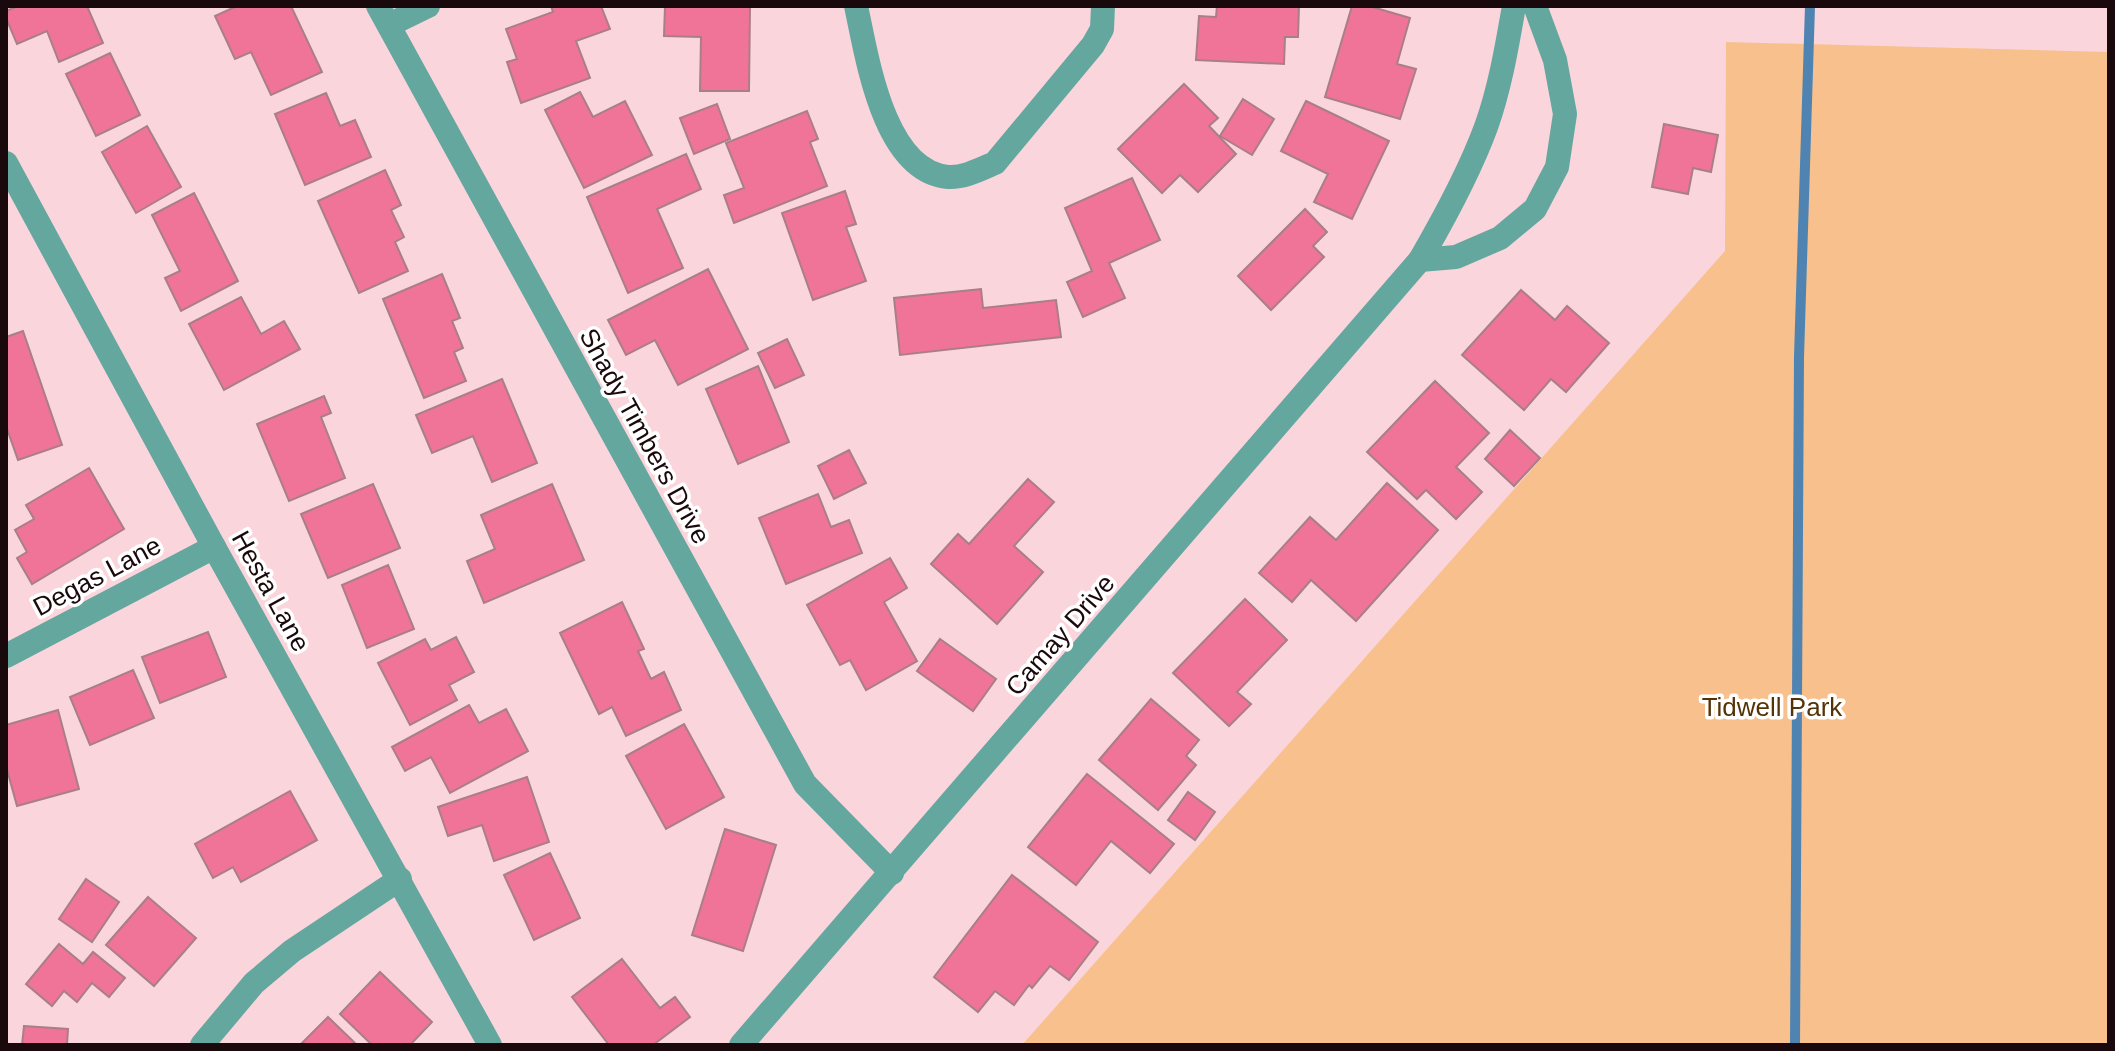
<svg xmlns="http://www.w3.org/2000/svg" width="2115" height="1051" viewBox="0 0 2115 1051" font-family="Arial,sans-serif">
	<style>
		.green { fill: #f7c08c }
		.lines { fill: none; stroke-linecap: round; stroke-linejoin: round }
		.stream { stroke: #4e83b2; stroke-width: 10 }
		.building { fill: #f07497; stroke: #a97e87; stroke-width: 2 }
		.street { stroke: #64a79e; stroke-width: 24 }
		.labels { text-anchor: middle; stroke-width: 7; stroke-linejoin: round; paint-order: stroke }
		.street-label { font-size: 26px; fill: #19090d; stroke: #fff }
		.park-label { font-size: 26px; fill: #563207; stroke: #fff }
	</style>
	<rect width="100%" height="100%" fill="#fbd5dc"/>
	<!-- green -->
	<polygon class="green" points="1726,42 2109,52 2109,1045 1022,1045 1725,251"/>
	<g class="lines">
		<!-- stream -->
		<polyline class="stream" points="1795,1045 1799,357 1810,6"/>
	</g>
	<!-- building -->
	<g class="building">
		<polygon points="18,6 87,6 103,43 59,62 47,31 17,44 6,18 6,11"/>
		<polygon points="237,6 291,6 322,72 271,95 251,52 235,59 215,16"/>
		<polygon points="551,6 601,6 610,29 576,41 590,78 521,103 507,62 517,59 506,29 553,12"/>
		<polygon points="665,6 750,6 749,91 700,91 701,37 664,36"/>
		<polygon points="1217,6 1299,6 1298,37 1285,37 1284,64 1196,60 1199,16 1216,17"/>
		<polygon points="1352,6 1369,6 1410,18 1397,64 1416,69 1400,119 1325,97"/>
		<polygon points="110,53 140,115 96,136 66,74"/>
		<polygon points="1184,84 1218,118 1209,126 1236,154 1198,192 1180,175 1162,193 1118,149"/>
		<polygon points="580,92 593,117 625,101 652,155 584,188 545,110"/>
		<polygon points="326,93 340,126 355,120 371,157 305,185 275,114"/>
		<polygon points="1243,99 1274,119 1252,155 1220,136"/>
		<polygon points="1306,101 1389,141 1352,219 1314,202 1328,174 1281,151"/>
		<polygon points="717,104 730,139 694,154 680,118"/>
		<polygon points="807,111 818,139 810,142 827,186 734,223 724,195 744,188 726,143"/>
		<polygon points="1664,124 1718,135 1711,172 1693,168 1688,194 1652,187"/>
		<polygon points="147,126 181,187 136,213 102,152"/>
		<polygon points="686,154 701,189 657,209 683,268 628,293 587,197"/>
		<polygon points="385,170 401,205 391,210 404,237 395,242 408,271 359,293 318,201"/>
		<polygon points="1132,178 1160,240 1109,263 1125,298 1083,317 1067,282 1092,271 1065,208"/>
		<polygon points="845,191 856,224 846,227 866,281 813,300 782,213"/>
		<polygon points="194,193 238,281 181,311 165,278 180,271 152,215"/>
		<polygon points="1305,209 1327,232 1313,246 1324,257 1271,310 1238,276"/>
		<polygon points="708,269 748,349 678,385 655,340 626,355 608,320"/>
		<polygon points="442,274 460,318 452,321 463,348 454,352 466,381 424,398 383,299"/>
		<polygon points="981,289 983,308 1056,300 1061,337 900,355 894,298"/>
		<polygon points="1521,290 1555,320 1567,306 1609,343 1566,392 1551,379 1524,410 1462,355"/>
		<polygon points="241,297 261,334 284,321 300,349 224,390 189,324"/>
		<polygon points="23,331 62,445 18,460 6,426 6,337"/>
		<polygon points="787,339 804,375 775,388 758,353"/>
		<polygon points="758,366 789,442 738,464 706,389"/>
		<polygon points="502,379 537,463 492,482 473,436 432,453 416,415"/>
		<polygon points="1435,381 1489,433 1456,467 1482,492 1456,519 1426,490 1417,499 1367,452"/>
		<polygon points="324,396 331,413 321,417 345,478 289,501 257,424"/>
		<polygon points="1510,430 1540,458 1514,486 1485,459"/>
		<polygon points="849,450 866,483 834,499 818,466"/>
		<polygon points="89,468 124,529 32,584 17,558 27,552 15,530 34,519 26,505"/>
		<polygon points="1028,479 1054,502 1014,546 1043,572 997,624 931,564 958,534 969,544"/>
		<polygon points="1387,483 1438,530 1356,621 1311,580 1292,602 1259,573 1310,517 1336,540"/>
		<polygon points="373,484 400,548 328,578 301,514"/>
		<polygon points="552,484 584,560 484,603 467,561 495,549 481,515"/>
		<polygon points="818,494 831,527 849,520 862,553 786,584 759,518"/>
		<polygon points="890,558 907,588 884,602 917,661 866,690 850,660 840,665 807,605"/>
		<polygon points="388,565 414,629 367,648 342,585"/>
		<polygon points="1245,599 1287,640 1237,692 1251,704 1229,726 1173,673"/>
		<polygon points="622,602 644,649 638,651 651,679 664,672 681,710 626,736 612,707 599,714 560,633"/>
		<polygon points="208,632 226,677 160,703 142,657"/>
		<polygon points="456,637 474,672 449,685 457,700 410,725 378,663 425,639 431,650"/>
		<polygon points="940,639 996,679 973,711 917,671"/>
		<polygon points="133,670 154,718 90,745 70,697"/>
		<polygon points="1151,699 1199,740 1186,756 1196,765 1158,810 1099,760"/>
		<polygon points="469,705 479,723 506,709 528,751 450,793 431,757 405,771 392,747"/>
		<polygon points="58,710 79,789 17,806 6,766 6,725"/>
		<polygon points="684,724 724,797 666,829 626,756"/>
		<polygon points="1087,774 1174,844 1150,873 1111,841 1076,885 1028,847"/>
		<polygon points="527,777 549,842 494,861 482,825 448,836 438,807"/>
		<polygon points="290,791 317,840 241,882 233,867 213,878 195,844"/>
		<polygon points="1188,792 1215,812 1195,840 1168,820"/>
		<polygon points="725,829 776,845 743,951 692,935"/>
		<polygon points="550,853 580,918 534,940 504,875"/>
		<polygon points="1012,875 1098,942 1069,980 1050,966 1032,988 1029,985 1014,1005 995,991 978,1012 934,977"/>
		<polygon points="86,879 119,902 92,942 59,919"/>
		<polygon points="148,897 196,938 154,986 106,945"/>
		<polygon points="59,944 83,964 93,952 125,978 109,997 92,983 77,1002 64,991 52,1006 26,984"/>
		<polygon points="622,959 660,1008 675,997 690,1017 653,1045 609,1045 572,997"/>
		<polygon points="380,972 432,1022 410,1045 372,1045 340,1014"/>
		<polygon points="328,1017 357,1045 300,1045"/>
		<polygon points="24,1026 68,1029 67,1045 22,1045"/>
	</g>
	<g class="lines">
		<!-- street -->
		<g class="street">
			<polyline points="378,6 805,784 892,873"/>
			<path d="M856,6C867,56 883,171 948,177C964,178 981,169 995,163L1093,45L1102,29L1103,6"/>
			<polyline points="389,25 428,6"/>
			<polyline points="6,163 214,547 490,1045"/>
			<polyline points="1420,260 1456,257 1500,238 1535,209 1557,167 1565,114 1555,60 1535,6"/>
			<polyline points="6,656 214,547"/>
			<polyline points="202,1045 254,983 292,951 400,879"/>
			<path d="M741,1045L1420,260C1445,217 1469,173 1486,127C1500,88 1507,46 1514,6"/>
		</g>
	</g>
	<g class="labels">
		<!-- street labels -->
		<g class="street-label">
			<text transform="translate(645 436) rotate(61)" y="9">Shady Timbers Drive</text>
			<text transform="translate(97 576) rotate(-28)" y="9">Degas Lane</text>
			<text transform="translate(271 591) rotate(61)" y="9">Hesta Lane</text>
			<text transform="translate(1060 635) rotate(-49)" y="9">Camay Drive</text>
		</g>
		<!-- park labels -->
		<g class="park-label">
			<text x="1772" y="716">Tidwell Park</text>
		</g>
	</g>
	<!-- border -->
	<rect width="2115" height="1051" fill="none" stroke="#19090d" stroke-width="16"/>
</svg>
